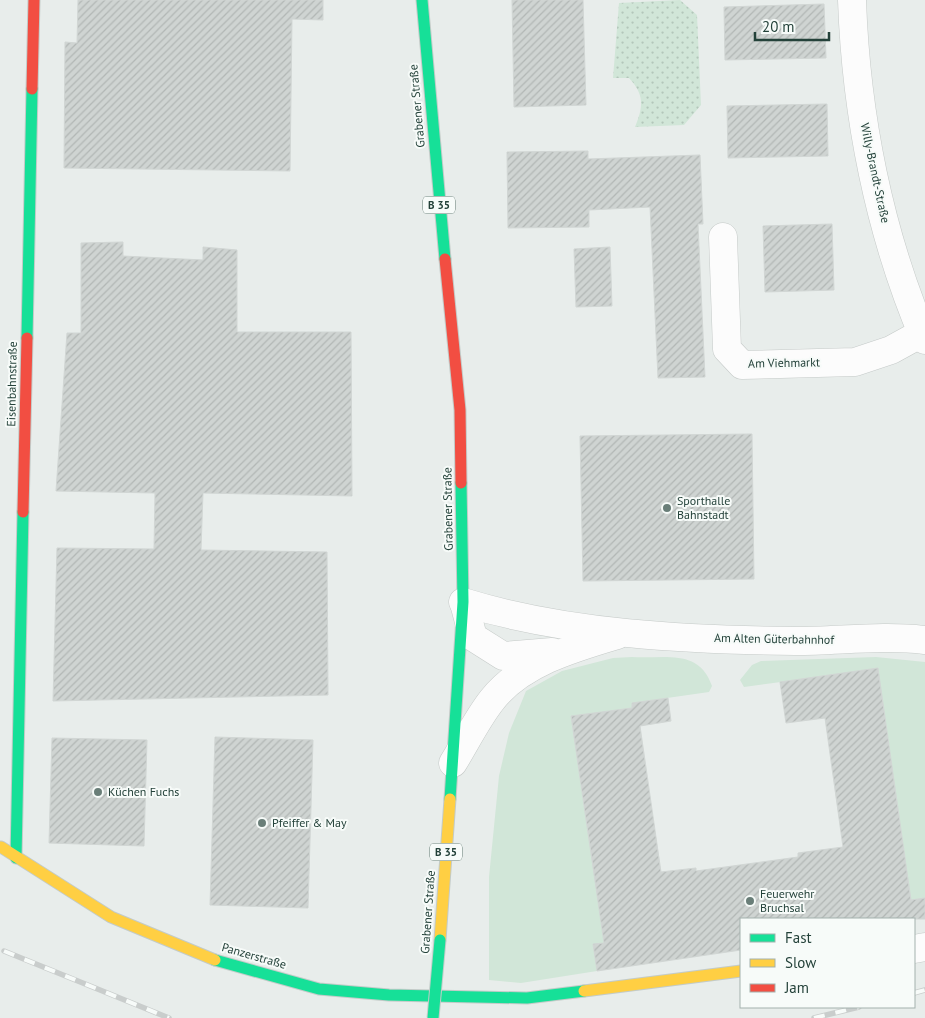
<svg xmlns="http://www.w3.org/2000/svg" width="925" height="1018" viewBox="0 0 925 1018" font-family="'PT Sans',sans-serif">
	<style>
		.grass { fill: #d1e6d8 }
		.park { fill: url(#park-dots) }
		.building { fill: url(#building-hatch); stroke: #d1d6d4 }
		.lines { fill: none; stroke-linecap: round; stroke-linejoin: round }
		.street-casing { stroke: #c5cac8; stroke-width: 29 }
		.fast-casing { stroke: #c3cbc8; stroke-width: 13 }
		.slow-casing { stroke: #c3cbc8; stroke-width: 13 }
		.jam-casing { stroke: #c3cbc8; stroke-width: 13 }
		.street { stroke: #fcfcfc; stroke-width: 28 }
		.fast { stroke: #16e098; stroke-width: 11 }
		.slow { stroke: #ffcf43; stroke-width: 11 }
		.jam { stroke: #f24e42; stroke-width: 11 }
		.rail-casing { stroke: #c9cdcc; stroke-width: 5.5 }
		.rail { stroke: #f7fbf9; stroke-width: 4; stroke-dasharray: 11; stroke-linecap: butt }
		.fast-bridge-casing { stroke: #c3ccc9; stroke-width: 13; stroke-linecap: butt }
		.fast-bridge { stroke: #16e098; stroke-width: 11 }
		.poi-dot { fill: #697e78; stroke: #f7fbf9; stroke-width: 2 }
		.labels { text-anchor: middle; stroke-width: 4; stroke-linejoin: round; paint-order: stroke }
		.shield { fill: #f7fbf9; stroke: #637a73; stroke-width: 1 }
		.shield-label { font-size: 11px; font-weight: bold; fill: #24423a }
		.street-label { font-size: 12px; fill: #24423a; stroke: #f7fbf9 }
		.poi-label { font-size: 12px; fill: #24423a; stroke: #f7fbf9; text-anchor: start }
	</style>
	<defs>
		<pattern id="park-dots" width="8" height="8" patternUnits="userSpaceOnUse" patternTransform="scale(1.25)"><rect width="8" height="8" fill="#d1e6d8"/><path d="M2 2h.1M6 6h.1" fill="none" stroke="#b3c6ba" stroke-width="1.8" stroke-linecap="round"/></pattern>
		<pattern id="building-hatch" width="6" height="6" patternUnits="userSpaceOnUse" patternTransform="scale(1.25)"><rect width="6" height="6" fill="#cfd4d2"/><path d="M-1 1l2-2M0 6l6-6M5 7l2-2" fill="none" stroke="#b2b7b5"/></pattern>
	</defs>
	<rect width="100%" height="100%" fill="#e8edeb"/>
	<!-- grass -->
	<g class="grass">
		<path d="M632,657C665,659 699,648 712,686L709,692L632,703V708L571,717L604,943L593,945L597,971L521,983L489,980V877L499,776L509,733L526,691L562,671L613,658Z"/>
		<polygon points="876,657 925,662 925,898 911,900 878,669 744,687 740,680 752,665 761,661"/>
	</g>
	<!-- park -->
	<path class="park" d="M680,0L697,15L701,105L684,125L635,127C644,106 644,94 629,78H613L619,3Z"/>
	<!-- building -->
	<g class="building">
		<polygon points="78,0 323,0 323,20 292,19 290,171 64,168 65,42 77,43"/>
		<polygon points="512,0 583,0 586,105 514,107"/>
		<polygon points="824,4 826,58 725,60 724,7"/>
		<polygon points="827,104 828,156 728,158 727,106"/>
		<polygon points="588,151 588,159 700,155 703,224 698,224 705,377 658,378 650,207 589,210 589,227 508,228 507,152"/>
		<polygon points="832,224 834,290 765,292 763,226"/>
		<polygon points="123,242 123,256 203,260 203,247 237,250 237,332 351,332 352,496 203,493 201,550 327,552 328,695 53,701 57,548 154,549 155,493 56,491 67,333 81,333 81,243"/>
		<polygon points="610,247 612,306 576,307 574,249"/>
		<polygon points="752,434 754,579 583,581 580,436"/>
		<polygon points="878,668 911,900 925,898 925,919 741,919 741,950 597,971 593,944 604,943 571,716 632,708 632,703 668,698 671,721 640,726 661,872 696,868 696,871 798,857 798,853 843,847 825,718 786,723 780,682"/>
		<polygon points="215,737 313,740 308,908 210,905"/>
		<polygon points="52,738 147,740 144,846 49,843"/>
	</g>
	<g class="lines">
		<defs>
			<g id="street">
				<path d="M852,0C856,115 879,233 925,340"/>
				<polyline points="723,237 727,349 742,365 855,362 891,350 922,333"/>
				<path d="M463,602C567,634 688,640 796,641C839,641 883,635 925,640"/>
				<polyline points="464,603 473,637 503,656 552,652"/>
				<path d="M453,763C466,742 477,719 492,700C521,663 573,648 617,635"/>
				<polyline points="914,949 925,947"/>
			</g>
			<g id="fast">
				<polyline points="422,0 445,259"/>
				<polyline points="27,338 32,89"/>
				<polyline points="450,799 463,602 461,483"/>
				<polyline points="16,858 23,512"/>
				<polyline points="215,960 319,989 389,995 527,998 584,991"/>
			</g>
			<g id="slow">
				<polyline points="1,847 111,917 215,960"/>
				<polyline points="440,940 450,799"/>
				<polyline points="584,991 741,971"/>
			</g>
			<g id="jam">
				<polyline points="32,89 34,0"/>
				<polyline points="445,259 460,410 461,483"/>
				<polyline points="23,512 27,338"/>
			</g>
		</defs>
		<!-- street casing -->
		<use href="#street" class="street-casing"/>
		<!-- fast casing -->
		<use href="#fast" class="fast-casing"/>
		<!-- slow casing -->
		<use href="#slow" class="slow-casing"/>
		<!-- jam casing -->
		<use href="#jam" class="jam-casing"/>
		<!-- street -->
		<use href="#street" class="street"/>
		<!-- fast -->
		<use href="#fast" class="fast"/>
		<!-- slow -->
		<use href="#slow" class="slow"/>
		<!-- jam -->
		<use href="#jam" class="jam"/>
		<defs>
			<g id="rail">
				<polyline points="4,951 169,1018"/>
				<polyline points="914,993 925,990"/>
				<polyline points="814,1018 859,1007"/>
			</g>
		</defs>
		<!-- rail casing -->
		<use href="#rail" class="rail-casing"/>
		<!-- rail -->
		<use href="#rail" class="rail"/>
		<defs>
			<polyline id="fast-bridge" points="433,1018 440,940"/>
		</defs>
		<!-- fast-bridge casing -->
		<use href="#fast-bridge" class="fast-bridge-casing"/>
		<!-- fast-bridge -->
		<use href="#fast-bridge" class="fast-bridge"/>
	</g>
	<!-- markers -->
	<g class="poi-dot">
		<circle cx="667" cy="508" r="5"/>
		<circle cx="98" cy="792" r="5"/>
		<circle cx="262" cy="823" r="5"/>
		<circle cx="750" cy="901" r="5"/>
	</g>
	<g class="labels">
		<!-- shield labels -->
		<g class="shield">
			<rect x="423" y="196.5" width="32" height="17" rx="4"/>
			<rect x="430" y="843.5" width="32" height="17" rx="4"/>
		</g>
		<g class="shield-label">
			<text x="439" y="209">B 35</text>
			<text x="446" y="856">B 35</text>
		</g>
		<!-- street labels -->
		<g class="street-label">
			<text transform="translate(417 106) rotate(-95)" y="4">Grabener Straße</text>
			<text transform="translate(875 173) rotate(78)" y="4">Willy-Brandt-Straße</text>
			<text transform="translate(784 363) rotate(-1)" y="4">Am Viehmarkt</text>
			<text transform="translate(12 384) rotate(-89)" y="4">Eisenbahnstraße</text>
			<text transform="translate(448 509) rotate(-91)" y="4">Grabener Straße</text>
			<text transform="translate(774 639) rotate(1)" y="4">Am Alten Güterbahnhof</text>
			<text transform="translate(428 912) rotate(-86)" y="4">Grabener Straße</text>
			<text transform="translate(254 956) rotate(16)" y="4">Panzerstraße</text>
		</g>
		<!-- poi labels -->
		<g class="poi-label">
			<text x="677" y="505">Sporthalle<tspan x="677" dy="14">Bahnstadt</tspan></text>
			<text x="108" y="796">Küchen Fuchs</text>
			<text x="272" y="827">Pfeiffer &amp; May</text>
			<text x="760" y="898">Feuerwehr<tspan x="760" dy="14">Bruchsal</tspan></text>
		</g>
	</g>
	<!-- legend -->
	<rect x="740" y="918" width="175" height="90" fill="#f7fbf9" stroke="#a3b1ad"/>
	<rect x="750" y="934" width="25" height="8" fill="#16e098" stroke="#a3b1ad"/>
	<text x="785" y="943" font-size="15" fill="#24423a">Fast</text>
	<rect x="750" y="959" width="25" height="8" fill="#ffcf43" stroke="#a3b1ad"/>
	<text x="785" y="968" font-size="15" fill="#24423a">Slow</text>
	<rect x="750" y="984" width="25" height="8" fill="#f24e42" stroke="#a3b1ad"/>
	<text x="785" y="993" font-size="15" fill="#24423a">Jam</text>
	<!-- scale -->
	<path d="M755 32v8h74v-8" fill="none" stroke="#24423a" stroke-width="2.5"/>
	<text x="762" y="32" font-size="15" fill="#24423a" stroke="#f7fbf9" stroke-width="4" paint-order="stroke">20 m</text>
</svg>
